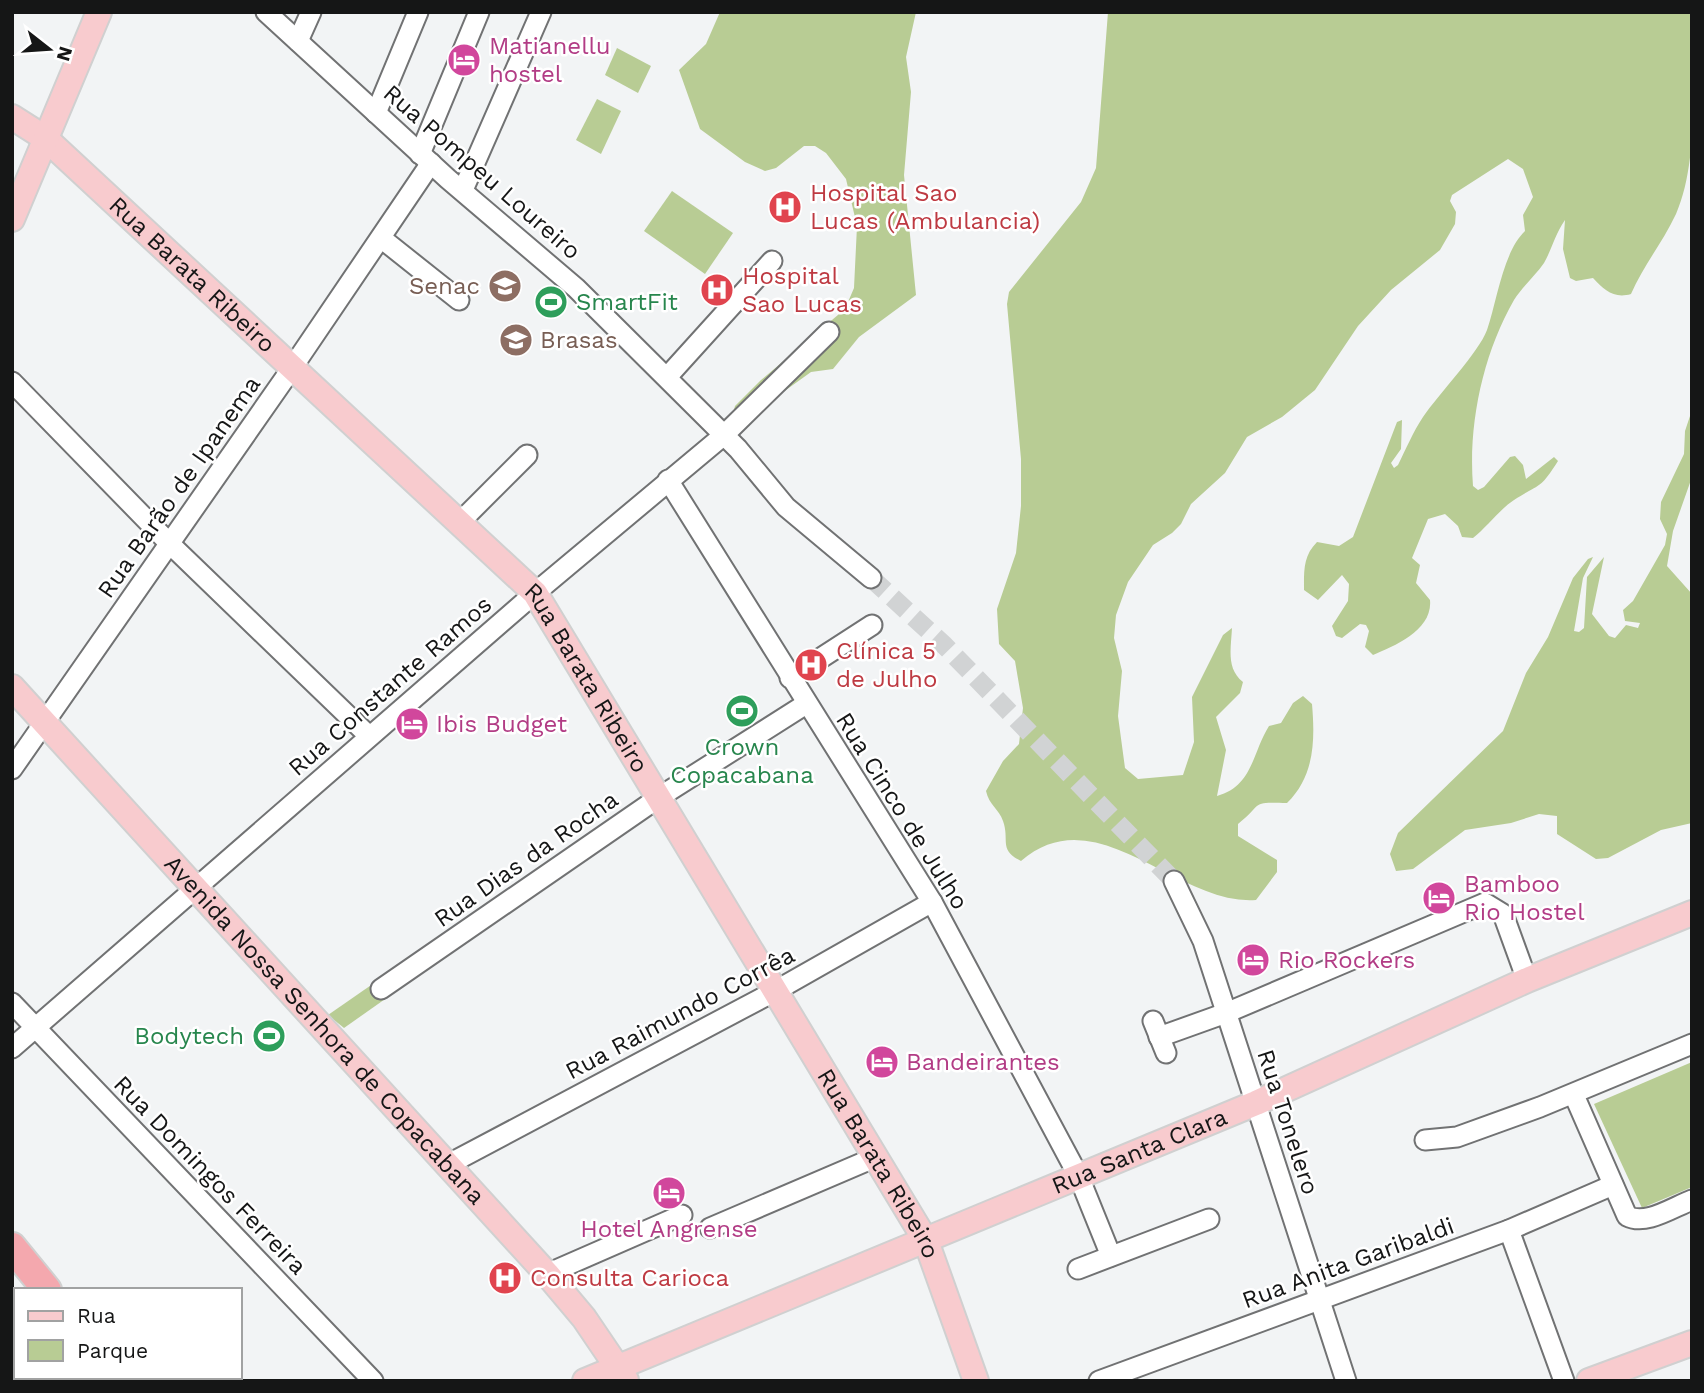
<svg xmlns="http://www.w3.org/2000/svg" width="1704" height="1393" viewBox="0 0 1704 1393" font-family="'Work Sans',sans-serif">
	<style>
		.green { fill: #b8cc94 }
		.lines { fill: none; stroke-linecap: round; stroke-linejoin: round }
		.minor-tunnel { stroke: #d1d3d4; stroke-width: 19; stroke-dasharray: 19 10; stroke-linecap: butt }
		.minor-casing { stroke: #717273; stroke-width: 23 }
		.major-casing { stroke: #d0d0d0; stroke-width: 28 }
		.highway-casing { stroke: #d0d0d0; stroke-width: 32 }
		.minor { stroke: #fff; stroke-width: 19 }
		.major { stroke: #f8cbce; stroke-width: 24 }
		.highway { stroke: #f4a8ae; stroke-width: 28 }
		.labels { text-anchor: middle; stroke-width: 5; stroke-linejoin: round; paint-order: stroke }
		.hotel-label { font-size: 24px; fill: #b23c85; stroke: #fff; text-anchor: start }
		.street-label { font-size: 24px; fill: #151616; stroke: #fff }
		.health-label { font-size: 24px; fill: #be3a42; stroke: #fff; text-anchor: start }
		.education-label { font-size: 24px; fill: #785e54; stroke: #fff; text-anchor: end }
		.leisure-label { font-size: 24px; fill: #27864d; stroke: #fff; text-anchor: start }
	</style>
	<rect width="100%" height="100%" fill="#f2f4f5"/>
	<!-- green -->
	<g class="green">
		<polygon points="720,12 916,12 906,57 911,92 904,175 916,295 859,337 833,369 811,372 754,413 732,417 735,406 761,380 845,309 854,288 857,226 846,179 826,153 815,146 804,146 776,168 765,171 745,162 700,129 679,70 706,44"/>
		<path d="M1108,12H1692C1692,72 1700,160 1676,214C1663,242 1643,266 1631,294C1614,299 1604,290 1593,278L1576,281L1570,278L1563,249L1565,220C1555,234 1552,249 1544,263C1535,276 1522,287 1514,300C1483,354 1468,424 1473,486L1478,490L1484,487L1510,457L1515,456L1523,465L1526,479L1554,457L1558,461C1539,491 1540,483 1514,500C1500,509 1487,527 1473,538L1462,537L1458,526L1445,514L1428,519L1412,558L1420,565L1416,583L1430,600C1433,630 1395,646 1373,655L1365,647L1369,631L1366,625L1360,624L1342,638L1336,636L1332,626L1348,601L1349,584L1342,575L1318,600L1304,590C1304,571 1303,556 1317,542L1339,546L1353,537L1397,422L1402,420L1401,449L1391,463L1394,468L1398,465C1406,449 1413,432 1423,417C1438,395 1479,352 1487,330C1497,301 1503,252 1525,231L1523,215L1533,197L1523,169L1508,159L1452,195L1450,201L1456,212L1455,224L1440,250L1391,290L1358,326L1315,390L1282,417L1247,437L1225,473L1191,504L1181,524L1172,533L1153,545L1128,582L1116,615L1114,638L1122,671L1118,716L1125,768L1138,779L1183,775L1194,742L1192,697L1223,635L1232,628C1231,648 1226,669 1243,682L1240,693L1216,717L1226,750L1217,796C1253,786 1252,753 1269,726L1281,723L1293,703L1303,696L1312,704C1315,739 1315,776 1287,803C1248,802 1265,803 1238,824V836L1277,860V872L1256,900C1177,906 1097,795 1021,861C998,850 1010,840 1003,821C999,809 989,805 986,791L1003,761L1019,744L1023,708L1015,661L999,644L997,609L1016,553L1021,506V459L1007,304L1009,292L1081,202L1096,168Z"/>
		<polygon points="617,48 651,66 638,93 605,75"/>
		<polygon points="597,99 621,111 601,154 576,140"/>
		<polygon points="672,191 733,233 705,274 644,231"/>
		<polygon points="1692,410 1692,477 1673,531 1667,566 1692,594 1692,823 1661,830 1608,858 1596,859 1557,834 1557,816 1539,814 1511,823 1465,830 1413,869 1396,871 1390,854 1398,833 1503,731 1526,673 1548,637 1573,578 1588,559 1593,557 1583,578 1574,631 1579,632 1584,628 1587,577 1604,557 1592,614 1609,636 1615,638 1626,625 1638,628 1640,623 1625,621 1623,610 1633,601 1665,545 1667,534 1660,519 1661,502 1684,454 1685,431"/>
		<polygon points="377,981 388,997 344,1028 328,1015"/>
		<polygon points="1692,1062 1692,1187 1642,1208 1594,1104"/>
	</g>
	<g class="lines">
		<!-- minor-tunnel -->
		<polyline class="minor-tunnel" points="871,578 943,644 1174,881"/>
		<defs>
			<g id="minor">
				<polyline points="266,12 448,179 576,288 738,449 786,507 871,578"/>
				<polyline points="298,41 311,12"/>
				<polyline points="376,113 418,12"/>
				<polyline points="420,154 479,12"/>
				<polyline points="463,190 541,12"/>
				<polyline points="381,238 459,300"/>
				<polyline points="668,376 772,261"/>
				<polyline points="12,382 169,543 369,736"/>
				<polyline points="668,480 932,902 1079,1177 1111,1256"/>
				<polyline points="460,522 527,455"/>
				<polyline points="790,678 872,625"/>
				<polyline points="12,769 292,368 431,163"/>
				<polyline points="1174,881 1203,941 1346,1381"/>
				<polyline points="381,989 661,796 806,704"/>
				<polyline points="12,1003 373,1381"/>
				<polyline points="1153,1021 1166,1053"/>
				<polyline points="1159,1037 1226,1013 1485,903 1503,914 1527,980"/>
				<polyline points="12,1048 535,593 724,435 829,332"/>
				<path d="M1574,1095L1627,1216C1646,1226 1673,1207 1692,1200"/>
				<polyline points="1425,1140 1457,1137 1540,1107 1692,1044"/>
				<polyline points="449,1164 777,990 932,902"/>
				<polyline points="710,1228 876,1157"/>
				<polyline points="1509,1230 1564,1381"/>
				<polyline points="1078,1269 1209,1219"/>
				<polyline points="547,1274 682,1215"/>
				<polyline points="1099,1381 1509,1230 1613,1185"/>
			</g>
			<g id="major">
				<path id="s1" d="M12,117L45,138L535,593L926,1241L976,1381"/>
				<polyline points="12,219 99,12"/>
				<path id="s2" d="M12,687L547,1274L584,1318L626,1380"/>
				<path id="s3" d="M585,1381L1256,1103L1527,980L1692,913"/>
				<polyline points="1589,1381 1692,1343"/>
			</g>
			<g id="highway">
				<polyline points="12,1247 47,1290"/>
				<polyline points="12,1325 16,1329"/>
				<polyline points="53,1377 56,1381"/>
				<polyline points="114,1377 116,1381"/>
			</g>
		</defs>
		<!-- minor casing -->
		<use href="#minor" class="minor-casing"/>
		<!-- major casing -->
		<use href="#major" class="major-casing"/>
		<!-- highway casing -->
		<use href="#highway" class="highway-casing"/>
		<!-- minor -->
		<use href="#minor" class="minor"/>
		<!-- major -->
		<use href="#major" class="major"/>
		<!-- highway -->
		<use href="#highway" class="highway"/>
	</g>
	<!-- icons -->
	<defs>
		<symbol id="hotel-disc" viewBox="-11 -11 22 22"><circle r="9.5" fill="#d1479c" stroke="#fff"/><path d="M-6-4.5h1.5V1H6V5H4.5V3h-9V5H-6ZM-4 0a1.8 1.8 0 1 1 3.6 0ZM.5 0V-2.5h3Q6-2.5 6 0Z" fill="#fff"/></symbol>
		<symbol id="hospital-disc" viewBox="-11 -11 22 22"><circle r="9.5" fill="#e0444e" stroke="#fff"/><path d="M-5-5h3v3.5h4V-5h3V5h-3V1.5h-4V5h-3Z" fill="#fff"/></symbol>
		<symbol id="school-disc" viewBox="-11 -11 22 22"><circle r="9.5" fill="#8d6e63" stroke="#fff"/><path d="M0-5L7-2L0 1L-7-2ZM-4 1L0 2.5L4 1V4Q0 6-4 4Z" fill="#fff"/></symbol>
		<symbol id="stadium-disc" viewBox="-11 -11 22 22"><circle r="9.5" fill="#2e9e5b" stroke="#fff"/><path d="M0-5a6.5 5 0 1 0 0 10a6.5 5 0 1 0 0-10ZM-3.5-1.8h7v3.6h-7Z" fill="#fff"/></symbol>
	</defs>
	<g fill-rule="evenodd">
		<use href="#hotel-disc" x="445" y="41" width="38" height="38"/>
		<use href="#hospital-disc" x="766" y="188" width="38" height="38"/>
		<use href="#school-disc" x="486" y="267" width="38" height="38"/>
		<use href="#hospital-disc" x="698" y="271" width="38" height="38"/>
		<use href="#stadium-disc" x="532" y="283" width="38" height="38"/>
		<use href="#school-disc" x="497" y="321" width="38" height="38"/>
		<use href="#hospital-disc" x="792" y="646" width="38" height="38"/>
		<use href="#stadium-disc" x="723" y="692" width="38" height="38"/>
		<use href="#hotel-disc" x="393" y="705" width="38" height="38"/>
		<use href="#hotel-disc" x="1420" y="879" width="38" height="38"/>
		<use href="#hotel-disc" x="1234" y="941" width="38" height="38"/>
		<use href="#stadium-disc" x="250" y="1017" width="38" height="38"/>
		<use href="#hotel-disc" x="863" y="1043" width="38" height="38"/>
		<use href="#hotel-disc" x="650" y="1174" width="38" height="38"/>
		<use href="#hospital-disc" x="486" y="1259" width="38" height="38"/>
	</g>
	<g class="labels">
		<!-- hotel labels -->
		<g class="hotel-label">
			<text x="489" y="54">Matianellu<tspan x="489" dy="28">hostel</tspan></text>
			<text x="436" y="732">Ibis Budget</text>
			<text x="1464" y="892">Bamboo<tspan x="1464" dy="28">Rio Hostel</tspan></text>
			<text x="1278" y="968">Rio Rockers</text>
			<text x="906" y="1070">Bandeirantes</text>
			<text x="669" y="1237" text-anchor="middle">Hotel Angrense</text>
		</g>
		<!-- street labels -->
		<g class="street-label">
			<text transform="translate(482 172) rotate(41)" y="8">Rua Pompeu Loureiro</text>
			<text dy="8" stroke="none"><textPath href="#s1" startOffset="240">Rua Barata Ribeiro</textPath></text>
			<text transform="translate(179 487) rotate(-55)" y="8">Rua Barão de Ipanema</text>
			<text dy="8" stroke="none"><textPath href="#s1" startOffset="807">Rua Barata Ribeiro</textPath></text>
			<text transform="translate(390 686) rotate(-41)" y="8">Rua Constante Ramos</text>
			<text transform="translate(902 811) rotate(58)" y="8">Rua Cinco de Julho</text>
			<text transform="translate(526 859) rotate(-35)" y="8">Rua Dias da Rocha</text>
			<text transform="translate(680 1013) rotate(-28)" y="8">Rua Raimundo Corrêa</text>
			<text dy="8" stroke="none"><textPath href="#s2" startOffset="464">Avenida Nossa Senhora de Copacabana</textPath></text>
			<text transform="translate(1288 1122) rotate(72)" y="8">Rua Tonelero</text>
			<text dy="8" stroke="none"><textPath href="#s3" startOffset="600">Rua Santa Clara</textPath></text>
			<text dy="8" stroke="none"><textPath href="#s1" startOffset="1374">Rua Barata Ribeiro</textPath></text>
			<text transform="translate(210 1175) rotate(46)" y="8">Rua Domingos Ferreira</text>
			<text transform="translate(1348 1263) rotate(-20)" y="8">Rua Anita Garibaldi</text>
		</g>
		<!-- health labels -->
		<g class="health-label">
			<text x="810" y="201">Hospital Sao<tspan x="810" dy="28">Lucas (Ambulancia)</tspan></text>
			<text x="742" y="284">Hospital<tspan x="742" dy="28">Sao Lucas</tspan></text>
			<text x="836" y="659">Clínica 5<tspan x="836" dy="28">de Julho</tspan></text>
			<text x="530" y="1286">Consulta Carioca</text>
		</g>
		<!-- education labels -->
		<g class="education-label">
			<text x="480" y="294">Senac</text>
			<text x="540" y="348" text-anchor="start">Brasas</text>
		</g>
		<!-- leisure labels -->
		<g class="leisure-label">
			<text x="576" y="310">SmartFit</text>
			<text x="742" y="755" text-anchor="middle">Crown<tspan x="742" dy="28">Copacabana</tspan></text>
			<text x="244" y="1044" text-anchor="end">Bodytech</text>
		</g>
	</g>
	<!-- border -->
	<rect width="1704" height="1393" fill="none" stroke="#151616" stroke-width="28"/>
	<!-- legend -->
	<rect x="14" y="1288" width="228" height="91" fill="#ffffff" stroke="#a1a2a2" stroke-width="2"/>
	<rect x="28" y="1311" width="35" height="10" fill="#f8cbce" stroke="#a1a2a2" stroke-width="2"/>
	<text x="77" y="1323" font-size="21" fill="#151616">Rua</text>
	<rect x="28" y="1340" width="35" height="21" fill="#b8cc94" stroke="#a1a2a2" stroke-width="2"/>
	<text x="77" y="1358" font-size="21" fill="#151616">Parque</text>
	<!-- north arrow -->
	<g transform="translate(49 49) rotate(107)" stroke="#ffffff" stroke-width="5" paint-order="stroke">
	<path d="M0-5L12 26L0 18L-12 26Z" fill="#151616"/>
	<text y="-10" font-size="19" font-weight="bold" text-anchor="middle" fill="#151616">N</text>
	</g>
</svg>
